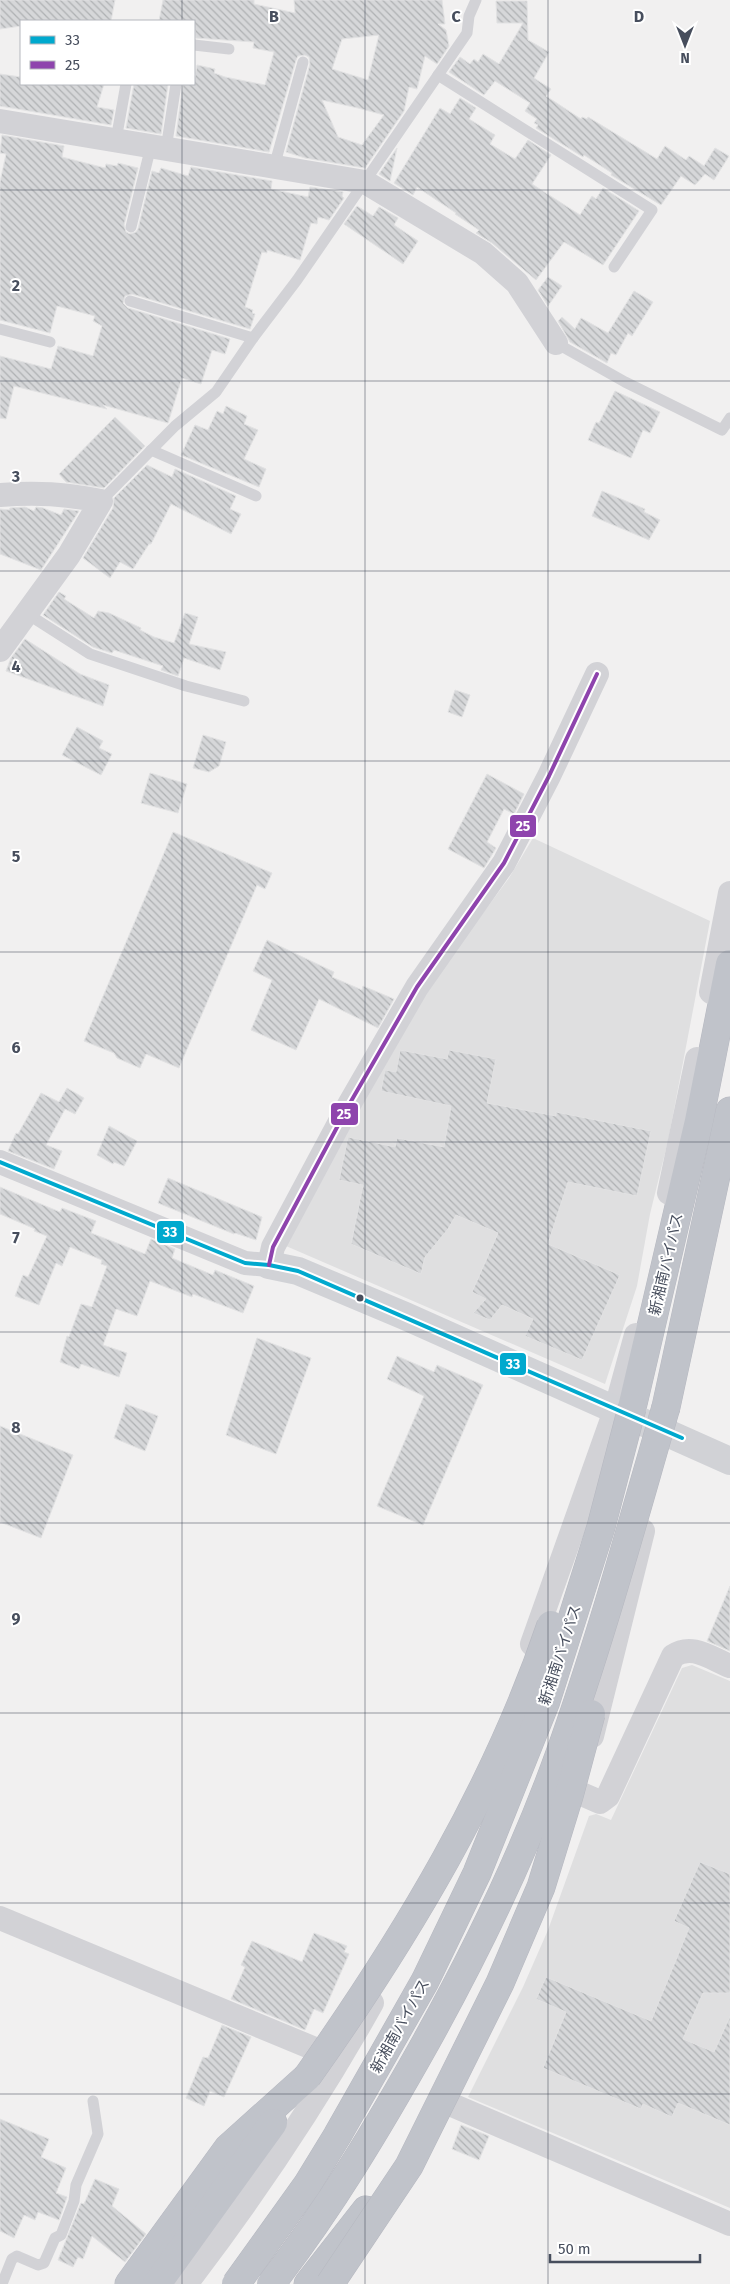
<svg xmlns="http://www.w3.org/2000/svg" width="730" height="2284" viewBox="0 0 730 2284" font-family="'Fira Sans','Noto Sans JP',sans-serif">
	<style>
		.education { fill: #dfdfe0 }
		.building { fill: url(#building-back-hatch); stroke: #e2e2e3; fill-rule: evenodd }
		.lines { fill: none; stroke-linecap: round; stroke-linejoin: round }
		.highway-casing { stroke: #b6b8c0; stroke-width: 29 }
		.lane { stroke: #d2d2d6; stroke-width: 11 }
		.street { stroke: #d2d2d6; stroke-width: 24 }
		.secondary { stroke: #d1d2d6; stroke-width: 28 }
		.highway { stroke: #c0c3ca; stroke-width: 28 }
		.highway-bridge-casing { stroke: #b6b8c0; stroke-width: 29; stroke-linecap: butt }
		.highway-bridge { stroke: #c0c3ca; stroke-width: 28 }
		.bus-1-casing { stroke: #fff; stroke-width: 8 }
		.bus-2-casing { stroke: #fff; stroke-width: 8 }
		.bus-1 { stroke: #00a9ce; stroke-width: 4 }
		.bus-2 { stroke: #8e44ad; stroke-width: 4 }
		.grid { fill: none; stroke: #474e5d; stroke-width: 1; stroke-opacity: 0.55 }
		.bus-dot { fill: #474e5d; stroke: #fff; stroke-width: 2 }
		.labels { text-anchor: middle; stroke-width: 4; stroke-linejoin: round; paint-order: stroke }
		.street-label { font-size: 15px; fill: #474e5d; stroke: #fff }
		.grid-label { font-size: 16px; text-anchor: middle; font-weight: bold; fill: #474e5d; stroke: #fff; stroke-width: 4; stroke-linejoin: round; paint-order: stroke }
		.line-badge { stroke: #fff; stroke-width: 2 }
		.badge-label { font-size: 14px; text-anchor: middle; font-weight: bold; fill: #fff }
	</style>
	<defs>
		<pattern id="building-back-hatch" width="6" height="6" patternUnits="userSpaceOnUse" patternTransform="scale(1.25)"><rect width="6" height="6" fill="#d6d7d9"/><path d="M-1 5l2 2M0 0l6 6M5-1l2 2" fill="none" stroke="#afb1b3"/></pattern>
	</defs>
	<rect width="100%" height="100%" fill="#f1f0f0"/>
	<!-- education -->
	<g class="education">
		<polygon points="533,838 710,921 668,1141 650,1214 637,1286 605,1384 286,1246 387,1058 429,986 509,878"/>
		<polygon points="692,1665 730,1681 730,2208 468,2097 523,1987 548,1930 589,1816 596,1814 611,1820 682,1668"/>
	</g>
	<!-- building -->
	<g class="building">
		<polygon points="0,0 115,0 111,21 21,21 21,26 0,29"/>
		<path d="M163,0H254V4L295,13L294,0H442L445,24H438L446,30L449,46L437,64L425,56L417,89L409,87L404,111L365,168L305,158L286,152L310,64L309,57L305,55L298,56L296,60L269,152L176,136L183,84H194L197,65L215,69L214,73L225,77L265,85L274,52L253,48L254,42L196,38L194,21H159ZM379,35L368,80L332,69L342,39ZM322,100L358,108L384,115L362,145L338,137Z"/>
		<polygon points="496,1 527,1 528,40 549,52 534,78 551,89 546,96 581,119 582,117 587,119 588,117 657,159 665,146 686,160 689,156 704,166 715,148 729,156 714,180 705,174 695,185 681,176 661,205 611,175 612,173 584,155 583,157 536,128 538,125 534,123 537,119 525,111 530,103 495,81 484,95 449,72 460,57 470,64 474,59 478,62 483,54 499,64 523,23 497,23"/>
		<polygon points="0,74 21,77 21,84 104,84 97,107 114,110 111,125 0,106"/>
		<polygon points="134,84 168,84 161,134 126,128"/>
		<polygon points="460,98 476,108 469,119 495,135 490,144 515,159 528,140 551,155 532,184 580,215 592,196 596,199 603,188 639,211 603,265 564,242 536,280 492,243 476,233 479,230 455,214 456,213 417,187 413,195 394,183 440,108 450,114"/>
		<polygon points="2,135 64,146 62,157 105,168 106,164 117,166 118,163 138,168 124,225 126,232 130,234 136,232 138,229 152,171 159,173 161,168 188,176 191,167 272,181 271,189 308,197 310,187 343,192 342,196 344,198 329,220 318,217 317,224 311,223 300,260 267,250 267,253 262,252 245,307 253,310 252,313 255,314 250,329 132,294 125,296 123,303 128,308 230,339 225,354 212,350 201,384 182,378 168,423 103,405 107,409 14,386 6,419 0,418 0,356 51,369 58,346 93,356 102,326 93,321 95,316 57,306 50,333 0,320 0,182 6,154 0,153"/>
		<polygon points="397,148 390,181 379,174"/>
		<polygon points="357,206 373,216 379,207 398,218 394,225 418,241 403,264 344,224"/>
		<polygon points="548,277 562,286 548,306 538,290"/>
		<polygon points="634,291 653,302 632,336 628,333 616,355 611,353 607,363 570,342 558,321 562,317 575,329 581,318 608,333"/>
		<polygon points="615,391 660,412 650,433 643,430 631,458 588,440 596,422 599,423"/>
		<polygon points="226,406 247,416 244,424 258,430 244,459 266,469 259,487 181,455 195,425 208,430 217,411 223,414"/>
		<polygon points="115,417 145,446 104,488 66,482 59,474"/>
		<polygon points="147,465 172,477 175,469 236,496 230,509 241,514 231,534 171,504 151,544 149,544 133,569 120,562 110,578 83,558 113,508 114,498"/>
		<polygon points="602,491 645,509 644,512 660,520 649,540 592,516"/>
		<polygon points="25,507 34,511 36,507 43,508 61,515 64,509 79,511 41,570 0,554 0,509 9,510 10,508"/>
		<polygon points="59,592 66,596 64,599 94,618 98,611 109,613 141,628 140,630 154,637 174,643 185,613 198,617 189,644 226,652 220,670 184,658 178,676 161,670 163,666 114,650 112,653 93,647 43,615"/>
		<polygon points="25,639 80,674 109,685 103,706 6,671 11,658"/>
		<polygon points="455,690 470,695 462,717 448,712"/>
		<polygon points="77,727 103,741 99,748 112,754 101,775 62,755"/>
		<polygon points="203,735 226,742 219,766 209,772 193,768"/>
		<polygon points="150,773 187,784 178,813 141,803"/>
		<polygon points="487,774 524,794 514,814 504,809 487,842 496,848 484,868 448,849"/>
		<polygon points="173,832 272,873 265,889 257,885 179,1068 146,1054 140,1068 117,1058 114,1053 84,1041"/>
		<polygon points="267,940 334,972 332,977 362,990 363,986 394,999 378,1028 319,999 296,1050 251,1030 272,980 253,971"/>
		<polygon points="400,1050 447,1059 449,1050 496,1059 487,1103 556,1116 556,1112 651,1131 637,1196 568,1182 548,1244 620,1275 582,1360 525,1336 533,1319 502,1305 490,1320 473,1313 486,1299 472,1292 498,1233 456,1215 448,1229 425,1257 421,1274 351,1244 363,1185 339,1180 348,1137 395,1147 397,1138 444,1147 451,1106 381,1091 385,1070 396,1072"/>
		<polygon points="67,1088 84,1098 75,1114 65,1109 46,1145 62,1151 54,1169 8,1151 16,1133 18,1134 41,1093 59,1102"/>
		<polygon points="109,1126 137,1141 124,1166 114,1162 113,1164 97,1155"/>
		<polygon points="168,1178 262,1217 256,1240 235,1233 234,1234 158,1203"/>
		<polygon points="0,1187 60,1212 62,1208 96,1221 91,1233 145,1254 151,1239 175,1249 172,1258 213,1275 215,1270 254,1286 243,1313 193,1294 192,1297 150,1281 137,1316 116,1309 103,1345 127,1353 119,1377 81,1364 79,1369 60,1362 67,1336 69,1337 81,1304 92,1307 107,1266 101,1264 102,1260 70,1247 62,1266 56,1263 39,1305 15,1296 23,1275 28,1277 47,1236 34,1231 35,1229 0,1214"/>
		<polygon points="257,1338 311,1358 276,1454 226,1435"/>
		<polygon points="397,1356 434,1372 437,1365 483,1385 423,1525 377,1506 424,1396 387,1379"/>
		<polygon points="126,1404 158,1416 145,1451 114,1438"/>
		<polygon points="0,1426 73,1455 41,1538 0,1522"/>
		<polygon points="730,1586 730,1651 707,1641"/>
		<polygon points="700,1862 730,1874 730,1993 703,1993 683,2039 714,2052 730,2016 730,2125 678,2103 672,2117 643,2104 641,2109 543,2068 566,2012 536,1999 546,1977 651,2021 689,1928 674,1921"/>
		<polygon points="314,1933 347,1946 344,1952 349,1954 323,2013 314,2009 305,2030 231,1999 245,1967 241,1965 252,1941 302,1962"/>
		<polygon points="222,2025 251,2037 224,2097 210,2091 204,2106 186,2098 203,2057 208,2058"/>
		<polygon points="0,2119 49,2139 41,2157 66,2168 56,2193 67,2197 59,2220 38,2212 35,2220 24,2215 14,2238 0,2231"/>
		<polygon points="461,2125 489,2136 479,2160 452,2149"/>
		<polygon points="95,2179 119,2189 112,2206 146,2234 125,2262 92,2236 83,2259 78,2257 73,2267 58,2260 81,2203 84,2204"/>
	</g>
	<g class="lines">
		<defs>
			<g id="highway">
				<polyline points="666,1407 730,1111"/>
				<polyline points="632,1408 699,1121 730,964"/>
				<polyline points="129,2284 228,2148 307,2077"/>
				<polyline points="157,2284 273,2123"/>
				<polyline points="308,2284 366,2210"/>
			</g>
		</defs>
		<!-- highway casing -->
		<use href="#highway" class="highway-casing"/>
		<!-- lane -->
		<g class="lane">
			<polyline points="194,45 229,49"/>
			<polyline points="438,75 652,210 614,267"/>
			<polyline points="116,140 126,84"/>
			<polyline points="166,149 176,84"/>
			<polyline points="274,167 303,62"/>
			<polyline points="131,227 151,146"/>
			<polyline points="130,301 253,338"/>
			<polyline points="0,329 50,342"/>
			<polyline points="556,343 625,382 722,430 730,418"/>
			<polyline points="151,450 256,496"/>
			<polyline points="101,501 175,426 216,392 253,338 297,280 467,33 469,16 476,0"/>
			<polyline points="26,613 90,654 186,686 244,701"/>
			<polyline points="2,2284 12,2259 17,2256 38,2265 44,2263 55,2238 61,2235 74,2201 76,2185 98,2134 93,2101"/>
		</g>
		<!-- street -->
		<g class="street">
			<polyline points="0,121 365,182 483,253 517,283 556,343"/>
			<path d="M0,495C37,492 65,494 101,501L69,555L0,650"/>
			<polyline points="711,992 730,893"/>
			<polyline points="0,1162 245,1263 269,1265 273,1247 350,1103 417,987 504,863 549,776 597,674"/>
			<polyline points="669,1193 697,1059"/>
			<polyline points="532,1644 616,1408 636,1335"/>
			<polyline points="592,1736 643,1531"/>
			<path d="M577,1792L600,1802L608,1796L673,1656C692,1643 710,1658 730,1666"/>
			<polyline points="0,1918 339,2059"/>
			<polyline points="445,2102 730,2224"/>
			<path d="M186,2284C254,2195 317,2101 372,2003"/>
		</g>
		<!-- secondary -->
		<polyline class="secondary" points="269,1265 298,1271 405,1316 730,1461"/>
		<!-- highway -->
		<use href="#highway" class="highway"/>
		<defs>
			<g id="highway-bridge">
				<path d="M307,2077C406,1937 496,1788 551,1625"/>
				<polyline points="236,2284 307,2185 337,2136 425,1981 477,1873 546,1701 601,1527 632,1408"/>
				<path d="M271,2284C330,2208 379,2126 426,2042C477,1950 523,1856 559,1756C600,1642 632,1524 666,1407"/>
				<polyline points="330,2284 409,2166 500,1983 541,1887 569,1796 591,1714"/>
			</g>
		</defs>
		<!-- highway-bridge casing -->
		<use href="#highway-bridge" class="highway-bridge-casing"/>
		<!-- highway-bridge -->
		<use href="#highway-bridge" class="highway-bridge"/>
		<defs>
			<polyline id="bus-1" points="0,1162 245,1263 269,1265 298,1271 682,1438"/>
			<polyline id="bus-2" points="269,1265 273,1247 350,1103 417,987 504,863 549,776 597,674"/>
		</defs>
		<!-- bus-1 casing -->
		<use href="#bus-1" class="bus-1-casing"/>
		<!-- bus-2 casing -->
		<use href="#bus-2" class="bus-2-casing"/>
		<!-- bus-1 -->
		<use href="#bus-1" class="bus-1"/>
		<!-- bus-2 -->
		<use href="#bus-2" class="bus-2"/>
	</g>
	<!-- grid -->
	<path class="grid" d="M182,0V21M365,0V2284M548,0V2284M182,84V2284M0,190H730M0,381H730M0,571H730M0,761H730M0,952H730M0,1142H730M0,1332H730M0,1523H730M0,1713H730M0,1903H730M0,2094H730"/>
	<!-- markers -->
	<circle class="bus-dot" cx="360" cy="1298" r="4.5"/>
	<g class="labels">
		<!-- street labels -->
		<g class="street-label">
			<text transform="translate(666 1264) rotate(-77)" y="5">新湘南バイパス</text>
			<text transform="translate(560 1655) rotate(-72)" y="5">新湘南バイパス</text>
			<text transform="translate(400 2026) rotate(-61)" y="5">新湘南バイパス</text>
		</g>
	</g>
	<g class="grid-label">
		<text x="274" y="22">B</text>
		<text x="456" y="22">C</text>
		<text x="639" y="22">D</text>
		<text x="16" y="291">2</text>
		<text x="16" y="482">3</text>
		<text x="16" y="672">4</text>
		<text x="16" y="862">5</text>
		<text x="16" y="1053">6</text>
		<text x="16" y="1243">7</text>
		<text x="16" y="1433">8</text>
		<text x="16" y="1624">9</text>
	</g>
	<g class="line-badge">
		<rect x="509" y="814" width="28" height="24" rx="5" fill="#8e44ad"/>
		<rect x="330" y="1102" width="29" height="24" rx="5" fill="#8e44ad"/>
		<rect x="156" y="1220" width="29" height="24" rx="5" fill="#00a9ce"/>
		<rect x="499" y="1352" width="28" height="24" rx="5" fill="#00a9ce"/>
	</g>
	<g class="badge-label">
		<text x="523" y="831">25</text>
		<text x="344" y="1119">25</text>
		<text x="170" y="1237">33</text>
		<text x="513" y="1369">33</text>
	</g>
	<!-- legend -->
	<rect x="20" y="20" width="175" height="65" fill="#ffffff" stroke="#b5b8be"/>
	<rect x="30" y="36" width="25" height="8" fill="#00a9ce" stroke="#b5b8be"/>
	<text x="65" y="45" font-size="15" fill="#474e5d">33</text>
	<rect x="30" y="61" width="25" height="8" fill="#8e44ad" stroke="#b5b8be"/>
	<text x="65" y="70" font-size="15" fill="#474e5d">25</text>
	<!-- north arrow -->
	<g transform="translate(685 45) rotate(180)" stroke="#ffffff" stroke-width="4" paint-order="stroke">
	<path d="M0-4L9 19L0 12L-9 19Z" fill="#474e5d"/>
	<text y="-8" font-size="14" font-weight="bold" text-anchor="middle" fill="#474e5d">N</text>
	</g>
	<!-- scale -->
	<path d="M550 2254v8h150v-8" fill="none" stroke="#474e5d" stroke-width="2.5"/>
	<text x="558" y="2254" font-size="15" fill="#474e5d" stroke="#ffffff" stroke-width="4" paint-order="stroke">50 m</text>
</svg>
